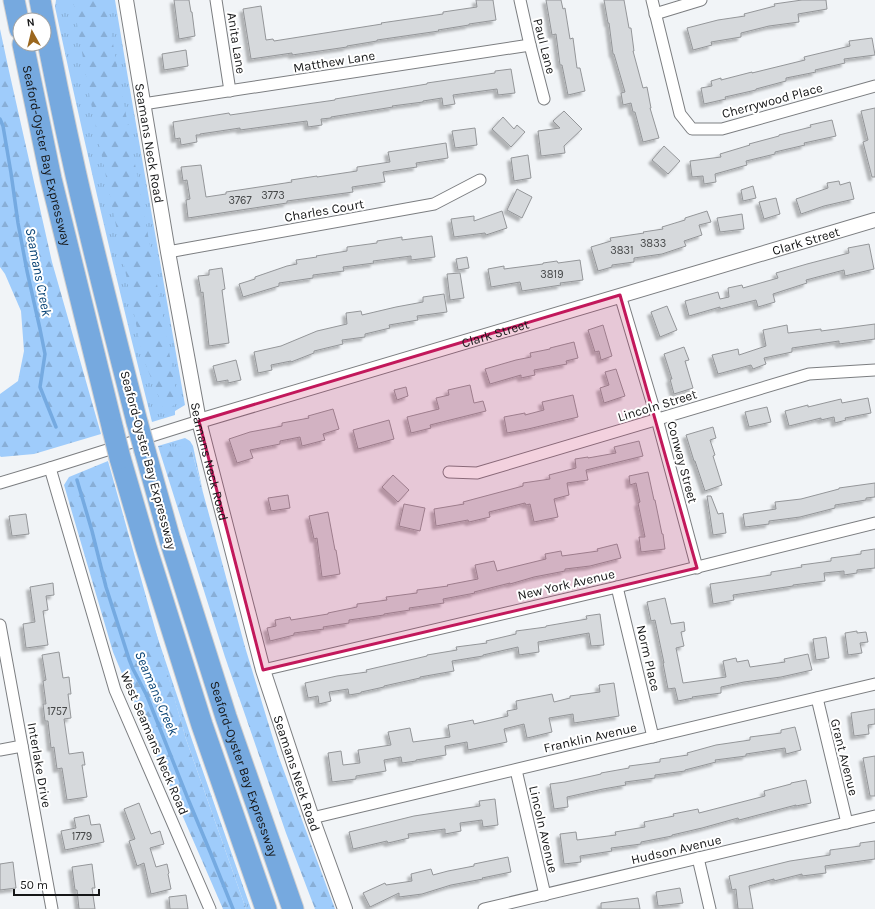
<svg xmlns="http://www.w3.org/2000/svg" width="875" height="909" viewBox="0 0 875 909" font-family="Karla,sans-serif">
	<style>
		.grass { fill: url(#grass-tufts) }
		.forest { fill: url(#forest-firs) }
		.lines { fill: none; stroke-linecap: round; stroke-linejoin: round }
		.stream { stroke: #75aae1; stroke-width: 3.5 }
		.building { fill: #d6d9dc; stroke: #949699; filter: url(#shadow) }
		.minor-casing { stroke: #7c7e81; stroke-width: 13 }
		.tertiary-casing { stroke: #7c7e81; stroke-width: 16 }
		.motorway-casing { stroke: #d0d0d1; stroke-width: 23 }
		.minor { stroke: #fff; stroke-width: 11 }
		.tertiary { stroke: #fff; stroke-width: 14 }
		.motorway { stroke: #76a9df; stroke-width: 21 }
		.motorway-bridge-casing { stroke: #d0d0d1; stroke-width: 23; stroke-linecap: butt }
		.motorway-bridge { stroke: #76a9df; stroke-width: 21 }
		.marked { fill: #c2185b; fill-opacity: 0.2; stroke: #c2185b; stroke-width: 3; stroke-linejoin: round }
		.labels { text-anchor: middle; stroke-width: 4; stroke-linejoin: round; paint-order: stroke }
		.number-label { font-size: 11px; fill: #454748 }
		.street-label { font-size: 13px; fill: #151617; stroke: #fff }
		.water-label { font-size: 14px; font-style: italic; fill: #094476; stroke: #fff }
	</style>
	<defs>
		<pattern id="grass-tufts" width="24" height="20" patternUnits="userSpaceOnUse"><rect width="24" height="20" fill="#9fccfb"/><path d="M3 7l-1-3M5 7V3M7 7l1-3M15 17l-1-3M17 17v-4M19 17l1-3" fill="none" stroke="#88aed6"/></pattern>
		<pattern id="forest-firs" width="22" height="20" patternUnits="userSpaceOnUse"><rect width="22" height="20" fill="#9fccfb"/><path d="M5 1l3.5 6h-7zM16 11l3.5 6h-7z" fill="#88aed6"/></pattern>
		<filter id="shadow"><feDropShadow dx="-3.5" dy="3.5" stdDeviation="1" flood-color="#0004"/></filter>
	</defs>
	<rect width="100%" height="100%" fill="#f1f4f7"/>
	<!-- grass -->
	<g class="grass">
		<path d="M56,0H115L128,78L185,405L175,411V415L152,422C117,284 85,146 55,7Z"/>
		<polygon points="185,438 190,441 193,446 203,492 192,452 158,446"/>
		<polygon points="153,624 193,743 251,909 246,909 186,739"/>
	</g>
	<!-- forest -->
	<g class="forest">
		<polygon points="73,0 105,0 155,273 178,402 165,412 143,358 89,93"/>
		<polygon points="0,29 9,71 52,262 101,434 34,454 1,457 0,456 0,394 18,381 24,351 21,311 5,274 0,267"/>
		<polygon points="158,446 182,447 192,452 245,647 278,755 335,909 315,909 286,833 225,657"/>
		<polygon points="108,461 186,739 246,909 223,909 150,741 113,652 64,485 69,477"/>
	</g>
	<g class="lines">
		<!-- stream -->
		<g class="stream">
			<polyline points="0,119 3,126 11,173 18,223 27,271 40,329 45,354 40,387 56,427"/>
			<polyline points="77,480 92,531 106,587 129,659 133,669 147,696 188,799 211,854 233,909"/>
		</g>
	</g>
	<!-- building -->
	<g class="building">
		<polygon points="174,0 189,0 191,12 192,12 195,36 179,39"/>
		<polygon points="476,0 493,0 496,20 469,24 469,25 438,30 439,31 377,40 377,41 347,46 347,47 292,55 292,53 251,59 243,9 261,6 266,40 273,39 274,41 382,24 381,23 443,14 443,12 477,7"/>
		<polygon points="546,0 561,0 563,9 565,8 570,39 573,38 577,68 580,68 585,91 568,95 562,65 560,65 556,34 552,35"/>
		<polygon points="604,0 624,0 629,28 631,28 634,51 633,51 643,88 647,87 651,108 650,108 659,138 643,142 635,112 633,112 631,103 623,105 621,93 625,92 614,54 613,54 609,23 608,23"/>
		<polygon points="802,0 826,0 827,9 798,14 799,22 769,26 741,33 741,37 711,42 712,45 693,50 687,28 718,20 745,16 744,14 775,6 774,4"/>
		<polygon points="872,38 875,55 844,59 845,63 815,70 816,72 786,78 786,81 756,89 756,90 725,97 726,99 704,104 701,88 712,86 711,81 721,78 721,80 752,72 752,73 805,60 804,57 850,46 849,41"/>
		<polygon points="186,50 188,66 164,70 162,54"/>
		<polygon points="511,69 515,93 498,95 497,89 453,95 455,104 443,106 442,98 423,101 423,102 392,106 393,107 331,117 331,118 321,119 322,125 308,127 307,121 240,130 240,128 200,134 200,135 196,135 197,142 181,145 180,138 175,139 173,122 229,113 230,115 335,100 335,99 427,84 427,83 495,73 495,71"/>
		<polygon points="875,108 875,177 872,177 863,142 868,140 861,111"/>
		<polygon points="564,111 582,129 564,146 565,153 541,156 538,131 560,128 553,121"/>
		<polygon points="503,117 514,129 517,125 525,132 511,147 492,129"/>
		<polygon points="832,120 836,136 804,143 805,145 775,152 775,154 746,161 747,165 715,174 716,182 704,184 703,176 692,177 690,161 721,157 720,154 750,145 749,144 779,136 779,135 811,127 810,125"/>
		<polygon points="475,128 477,145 455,148 452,131"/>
		<polygon points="446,143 448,158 416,163 417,167 383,172 385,182 352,187 353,192 287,201 287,203 188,218 186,200 190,199 187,180 183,181 181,167 201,165 206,197 226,194 226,192 292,182 291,180 317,176 317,177 357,171 357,167 390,162 388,152"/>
		<polygon points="664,146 680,161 668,174 652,160"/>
		<polygon points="528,155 531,178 514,181 511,158"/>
		<polygon points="839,181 840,185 850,182 854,199 824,206 801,214 796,199 828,188 827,183"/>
		<polygon points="753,186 756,198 743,201 741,190"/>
		<polygon points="517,189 532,197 522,218 507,210"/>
		<polygon points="776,198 780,214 764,219 759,202"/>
		<polygon points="502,211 507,228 486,235 485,233 454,237 451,219 474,216 474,221"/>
		<polygon points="707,211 711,222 699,225 702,235 684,241 686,246 662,254 634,258 634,262 612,265 612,267 598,271 591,247 611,241 610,238 644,233 643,232 663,229 662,227 685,220 685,218"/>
		<polygon points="742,214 744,229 720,232 717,218"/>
		<polygon points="432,236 435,257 411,260 411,256 373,261 374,263 343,267 344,271 313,275 313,278 279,283 279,286 243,297 239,284 255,279 255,277 287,266 297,264 296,260 317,257 316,256 347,251 347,247 377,243 377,241 402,237 402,240"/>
		<polygon points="869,244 874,269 845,276 844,270 806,280 807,283 773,294 775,302 758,307 756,300 720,309 720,307 689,316 685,301 718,292 720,299 729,297 728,288 742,285 743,288 778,278 776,273 807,264 849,253 848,248"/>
		<polygon points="467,257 469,268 458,270 456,259"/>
		<polygon points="580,260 583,280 560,283 561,285 522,291 520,282 491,287 488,269 504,266 504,269 543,264 543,263 557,261 558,263"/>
		<polygon points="222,268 225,289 222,290 229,343 209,346 203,292 201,293 198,276 209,275 209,270"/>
		<polygon points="460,273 464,298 450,300 447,274"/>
		<polygon points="444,294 447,312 417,316 418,320 389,325 390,328 365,334 365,337 342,340 343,344 314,351 314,353 291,362 291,361 271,365 272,370 258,373 254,352 281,346 317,331 347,324 346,313 361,311 362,315 396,307 423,302 423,297"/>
		<polygon points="667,306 677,330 660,337 651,312"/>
		<polygon points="875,324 875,339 839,344 839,341 792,348 792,352 764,358 766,364 753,369 751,365 718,374 712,355 738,349 739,355 766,346 763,330 787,325 788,333 821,329 821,331"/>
		<polygon points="603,325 612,356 601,360 599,351 595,352 588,330"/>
		<polygon points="574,342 578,358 566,361 567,364 534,370 535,375 521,378 521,375 490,384 485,369 516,360 531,357 530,353 550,349 550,348"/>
		<polygon points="684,347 689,360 685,361 693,388 674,394 670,379 672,379 664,354"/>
		<polygon points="236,360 241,380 228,383 228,380 217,382 213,366"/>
		<polygon points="616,369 625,396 604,403 600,388 609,385 605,372"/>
		<polygon points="470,385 474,403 483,401 486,411 430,425 431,428 411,433 407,417 439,409 436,398 449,395 448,390"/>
		<polygon points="406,387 408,396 397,400 394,390"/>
		<polygon points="573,395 578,417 528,429 507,433 504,417 525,413 525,415 544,410 542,402"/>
		<polygon points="868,398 871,413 845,418 846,420 835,423 834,417 821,420 821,418 789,426 785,411 808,405 808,407 841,399 842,403"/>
		<polygon points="767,407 771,422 749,427 745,412"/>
		<polygon points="333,409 339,429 323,434 325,440 302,446 300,437 280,441 280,444 250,450 253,458 237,463 229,439 250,432 282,426 282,423 309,418 308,416"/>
		<polygon points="389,420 394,439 358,449 353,430"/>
		<polygon points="713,427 716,438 710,440 715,455 713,456 722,485 705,491 695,461 694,461 686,435"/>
		<polygon points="639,441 643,456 586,470 588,480 567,483 569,495 554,499 558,517 534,522 530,504 526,505 525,503 489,512 490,517 469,522 468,520 436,526 434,509 464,504 463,502 523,486 523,483 550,479 549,475 576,468 575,459 588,457 588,458 616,453 614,447"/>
		<polygon points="648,472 654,500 655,500 662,534 663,534 665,549 641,552 639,537 645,537 638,503 640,502 636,483 630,485 629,476"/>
		<polygon points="393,475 409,490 398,502 382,487"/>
		<polygon points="875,483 875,497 866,498 866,500 835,505 835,508 800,517 769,521 769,524 745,527 743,514 776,509 775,502 801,499 839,489 839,488"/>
		<polygon points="288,495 290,508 271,511 268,498"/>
		<polygon points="707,496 711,496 718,514 723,513 726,533 713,535"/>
		<polygon points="404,504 425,508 420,531 399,526"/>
		<polygon points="328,512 335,550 336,550 340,574 322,577 317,538 314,539 309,516"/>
		<polygon points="26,514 29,534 12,536 9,516"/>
		<polygon points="617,544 621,558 590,566 565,569 565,571 534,577 510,584 510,583 474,592 475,593 443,599 444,603 409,608 410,610 384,614 384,615 349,620 349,623 323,627 324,629 294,633 294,635 270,641 267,628 276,626 275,620 290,617 291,620 328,614 328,613 357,607 357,604 387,600 386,597 417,593 417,590 448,586 447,585 478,579 475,565 494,561 497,571 546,559 545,554 561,551 562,556 598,551 597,549"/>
		<polygon points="875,549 875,568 857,570 857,573 844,575 844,571 824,573 825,581 793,585 793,586 733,595 734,600 713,604 710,584 771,575 771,572 802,567 801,565 831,561 831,558 861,554 861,551"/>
		<polygon points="53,583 54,595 46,596 48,610 43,611 48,645 26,648 23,624 35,622 30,587"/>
		<polygon points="665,598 671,624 684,622 685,631 681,632 684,646 676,648 683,683 726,677 723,661 736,658 737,662 748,660 750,667 785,662 784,659 808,654 812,670 781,677 744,682 721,687 721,693 692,697 693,698 678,701 675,688 668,689 663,663 664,663 655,620 651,621 647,602"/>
		<polygon points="600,614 604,645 591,646 589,633 538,642 539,652 519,655 518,647 483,655 483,656 452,661 454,671 420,677 420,678 384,686 384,687 361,692 361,693 349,695 348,689 329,692 331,701 319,704 318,696 308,698 305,683 337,676 367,672 366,670 427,656 427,655 457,650 456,647 487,643 486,641 516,634 516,631 546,627 546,626 587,619 586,616"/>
		<polygon points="857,631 857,633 866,632 868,642 860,643 862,653 848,655 845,633"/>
		<polygon points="826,637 829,658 816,660 813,639"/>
		<polygon points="59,652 63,678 69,677 71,694 68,694 71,718 64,719 69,754 83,752 85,765 82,765 87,797 67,800 62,768 57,769 54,747 51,748 48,721 45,721 43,704 46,704 43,681 46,680 42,655"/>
		<polygon points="614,683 619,716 574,723 573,714 549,718 552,732 527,738 524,724 504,729 507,742 468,750 467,742 445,746 446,755 416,760 416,761 402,763 401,757 384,760 386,771 356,776 356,779 332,782 328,753 341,751 343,765 360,763 358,750 391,745 388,732 410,728 413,742 450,737 448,725 473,720 474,724 508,716 507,711 517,709 516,701 552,694 554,702 570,698 570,696 600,692 599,685"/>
		<polygon points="875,709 875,724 868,725 869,734 854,736 851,713"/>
		<polygon points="795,727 801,750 786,754 785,748 746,754 746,756 715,760 716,762 685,770 685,771 655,775 655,778 625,782 626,785 603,789 567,797 568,807 554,809 550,784 565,782 601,774 601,773 629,768 629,766 660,762 660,759 688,755 687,753 716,745 750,740 750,737 781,733 781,730"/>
		<polygon points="875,756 875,796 870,796 863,758"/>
		<polygon points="806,780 811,803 796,806 796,805 739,820 738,818 702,828 672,835 672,836 641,842 641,844 611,848 612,851 580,856 581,862 564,864 560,834 576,832 577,840 616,835 615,832 645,827 644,822 674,816 673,814 698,809 699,813 765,796 764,791 791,784 791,783"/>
		<polygon points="495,799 498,825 483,827 482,820 460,823 461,831 445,834 445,829 408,834 409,838 388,843 387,841 353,849 349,832 414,816 480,806 479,801"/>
		<polygon points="139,803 151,834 160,831 164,844 150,848 156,867 167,864 169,873 168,874 171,889 151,894 144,863 137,866 129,841 135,839 124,809"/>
		<polygon points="89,815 91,825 100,824 104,842 65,850 61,831 76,828 74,818"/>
		<polygon points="875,841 875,859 825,866 826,873 802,876 802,874 774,881 774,879 749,886 753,909 738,909 736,889 732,890 729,876 790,861 830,855 830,850 860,846 860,843"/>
		<polygon points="508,857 511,872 482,878 483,879 451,885 422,894 399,897 399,893 370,907 363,893 385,883 386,885 412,881 411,874 431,869 433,875 448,871 474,866 474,864"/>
		<polygon points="13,862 16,888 0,890 0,864"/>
		<polygon points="92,864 95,888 92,888 95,909 79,909 77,890 75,890 72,867"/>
		<polygon points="680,888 683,903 658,906 656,892"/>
		<polygon points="186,895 188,909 170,909 169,897"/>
		<polygon points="638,898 640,909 601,909 601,903"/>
	</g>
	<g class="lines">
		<defs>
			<g id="minor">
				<polyline points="216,0 230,91"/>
				<polyline points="520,0 530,45 544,99"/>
				<polyline points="652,0 680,114 692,129 722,129 875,86"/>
				<polyline points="655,14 701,0"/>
				<polyline points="143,104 530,45"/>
				<polyline points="168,252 434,204 480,180"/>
				<polyline points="620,295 657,419 697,568"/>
				<polyline points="50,468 115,690 210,909"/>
				<polyline points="449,472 477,473 809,374 875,370"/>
				<polyline points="0,483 50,468 199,421"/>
				<polyline points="617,587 653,737"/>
				<polyline points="0,625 52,909"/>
				<polyline points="263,670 617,587 875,523"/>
				<polyline points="817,698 847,823"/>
				<polyline points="0,750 22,746"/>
				<polyline points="516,770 545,895"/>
				<polyline points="312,818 875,684"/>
				<polyline points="698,858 710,909"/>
				<polyline points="484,909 875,816"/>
			</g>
			<g id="tertiary">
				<path id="s1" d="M126,0L168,252L199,421L263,670L312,818L345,909"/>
				<path id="s2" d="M199,421L875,220"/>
			</g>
			<g id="motorway">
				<polyline points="14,0 20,29"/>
				<path d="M40,0C51,59 63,117 76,175C95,258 116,340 137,422"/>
				<path id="s3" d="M23,44L51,179L113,430"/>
				<path id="s4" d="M145,451L170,540L226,717L293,909"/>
				<polyline points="120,458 146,547 202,725 266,909"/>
			</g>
		</defs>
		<!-- minor casing -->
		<use href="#minor" class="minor-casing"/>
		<!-- tertiary casing -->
		<use href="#tertiary" class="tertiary-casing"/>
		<!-- motorway casing -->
		<use href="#motorway" class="motorway-casing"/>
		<!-- minor -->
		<use href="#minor" class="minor"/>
		<!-- tertiary -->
		<use href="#tertiary" class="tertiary"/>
		<!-- motorway -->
		<use href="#motorway" class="motorway"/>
		<defs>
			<g id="motorway-bridge">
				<polyline points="137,422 145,451"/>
				<polyline points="113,430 120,458"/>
			</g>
		</defs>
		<!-- motorway-bridge casing -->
		<use href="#motorway-bridge" class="motorway-bridge-casing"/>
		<!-- motorway-bridge -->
		<use href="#motorway-bridge" class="motorway-bridge"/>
	</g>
	<!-- marked area -->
	<path class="marked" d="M620,295L697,568L263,670L199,421Z"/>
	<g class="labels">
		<!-- number labels -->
		<g class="number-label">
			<text x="273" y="199">3773</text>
			<text x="240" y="204">3767</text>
			<text x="653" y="247">3833</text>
			<text x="622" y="254">3831</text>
			<text x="552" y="278">3819</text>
			<text x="57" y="715">1757</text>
			<text x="82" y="840">1779</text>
		</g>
		<!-- street labels -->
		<g class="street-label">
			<text transform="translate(237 43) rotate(81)" y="5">Anita Lane</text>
			<text transform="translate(545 46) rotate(76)" y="5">Paul Lane</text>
			<text transform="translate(334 61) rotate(-9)" y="5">Matthew Lane</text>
			<text transform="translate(772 100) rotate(-15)" y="5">Cherrywood Place</text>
			<text dy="5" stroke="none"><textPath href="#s1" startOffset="145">Seamans Neck Road</textPath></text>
			<text dy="5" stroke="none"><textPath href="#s3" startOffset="114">Seaford-Oyster Bay Expressway</textPath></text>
			<text transform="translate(324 210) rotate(-10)" y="5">Charles Court</text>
			<text dy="5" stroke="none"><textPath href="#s2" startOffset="633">Clark Street</textPath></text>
			<text dy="5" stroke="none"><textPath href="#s2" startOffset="309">Clark Street</textPath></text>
			<text transform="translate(657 405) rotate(-17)" y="5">Lincoln Street</text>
			<text transform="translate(149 460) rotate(75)" y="5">Seaford-Oyster Bay Expressway</text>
			<text dy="5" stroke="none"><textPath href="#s1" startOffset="469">Seamans Neck Road</textPath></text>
			<text transform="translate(683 462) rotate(75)" y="5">Conway Street</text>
			<text transform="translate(566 584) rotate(-13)" y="5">New York Avenue</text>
			<text transform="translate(649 658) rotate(77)" y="5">Norm Place</text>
			<text transform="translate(590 737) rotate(-13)" y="5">Franklin Avenue</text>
			<text transform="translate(155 743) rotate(67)" y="5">West Seamans Neck Road</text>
			<text transform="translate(845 757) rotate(76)" y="5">Grant Avenue</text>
			<text transform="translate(40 765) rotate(80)" y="5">Interlake Drive</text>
			<text dy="5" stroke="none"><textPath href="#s4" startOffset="333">Seaford-Oyster Bay Expressway</textPath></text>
			<text dy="5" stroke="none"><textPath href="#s1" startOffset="793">Seamans Neck Road</textPath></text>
			<text transform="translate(544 829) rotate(77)" y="5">Lincoln Avenue</text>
			<text transform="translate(676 849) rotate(-13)" y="5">Hudson Avenue</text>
		</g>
		<!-- water labels -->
		<g class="water-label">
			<text transform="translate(39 272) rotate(79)" y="5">Seamans Creek</text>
			<text transform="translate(157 693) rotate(67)" y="5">Seamans Creek</text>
		</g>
	</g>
	<!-- north arrow -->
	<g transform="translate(32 32) rotate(352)"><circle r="19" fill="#ffffff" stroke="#a1a2a2"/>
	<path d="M0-3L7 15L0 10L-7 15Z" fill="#9b671e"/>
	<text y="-6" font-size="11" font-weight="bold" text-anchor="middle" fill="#151617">N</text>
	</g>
	<!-- scale -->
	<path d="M14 889v6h85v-6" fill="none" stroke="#151617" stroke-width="2"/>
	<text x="20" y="889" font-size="12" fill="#151617" stroke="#ffffff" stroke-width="3" paint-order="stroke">50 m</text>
</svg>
